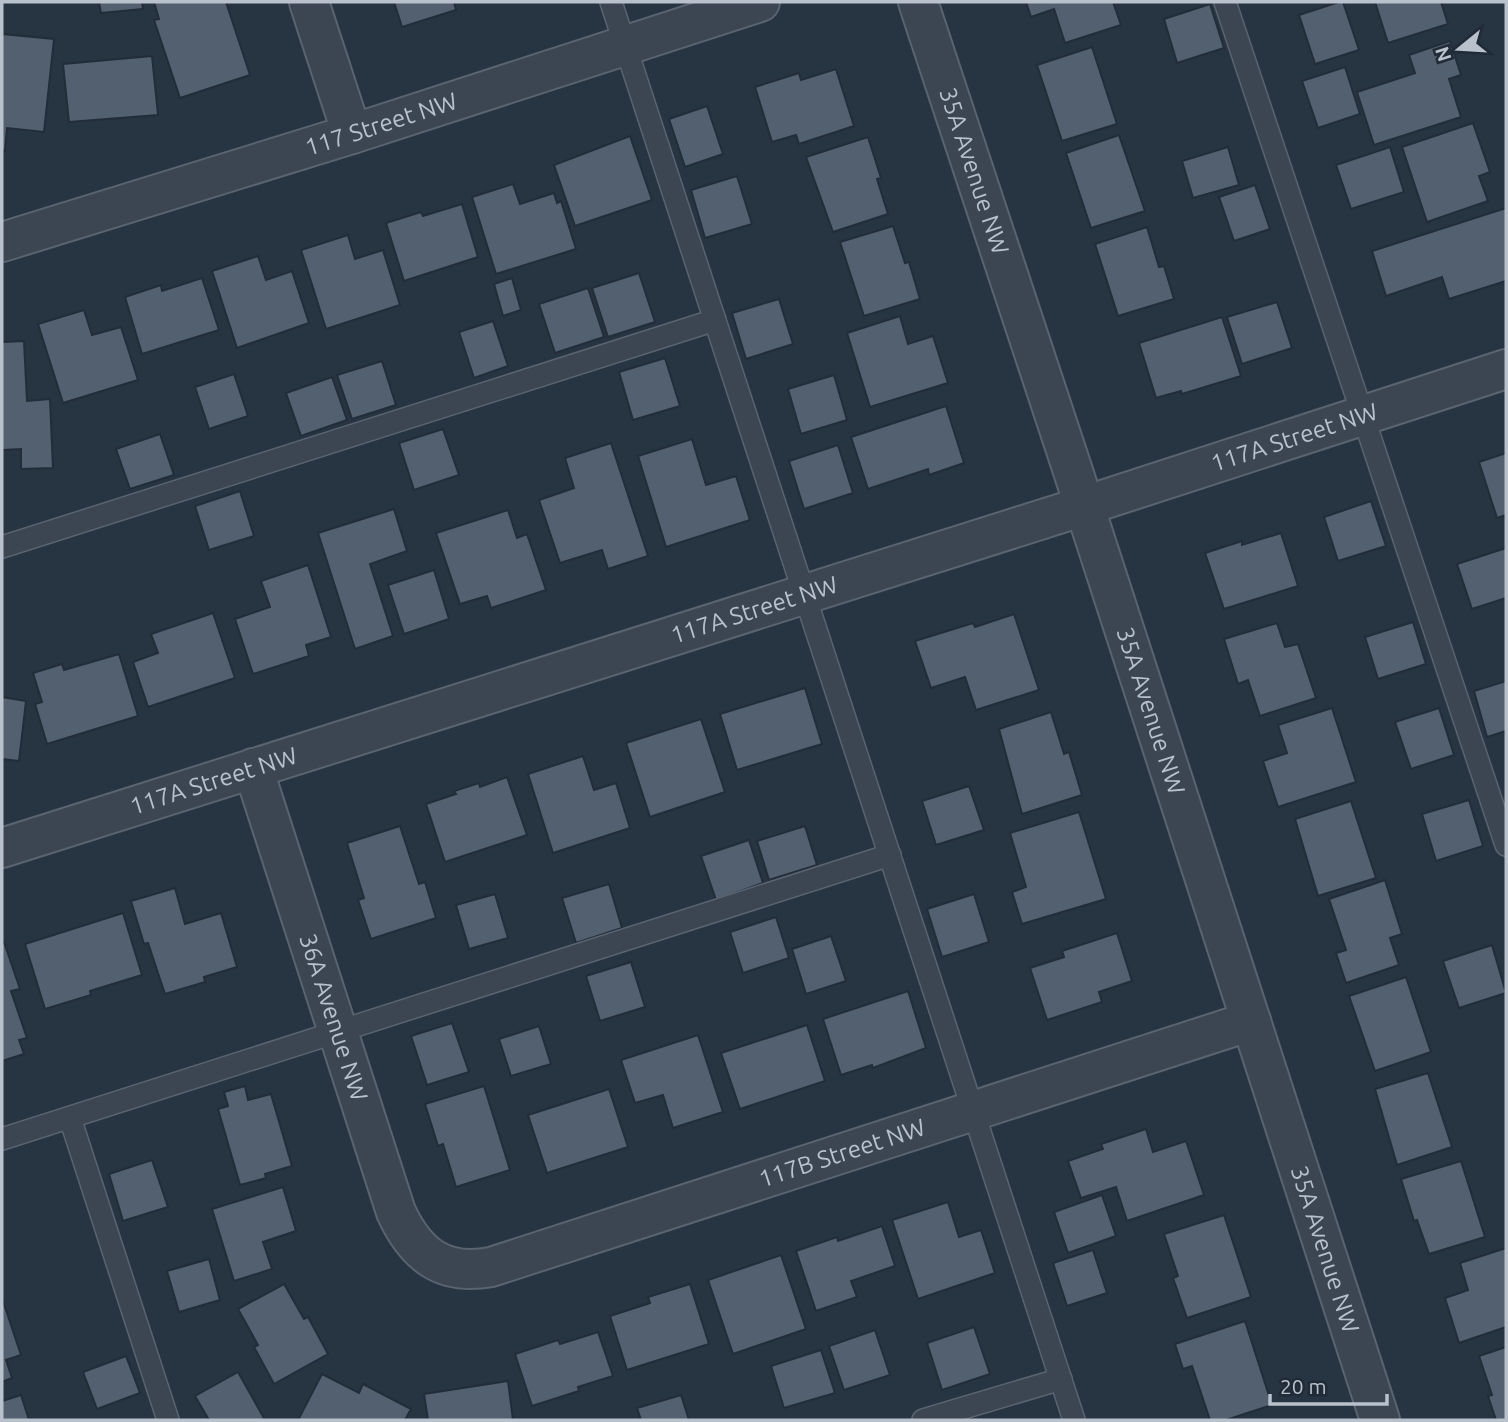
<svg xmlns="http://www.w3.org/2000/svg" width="1508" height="1422" viewBox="0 0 1508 1422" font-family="Ubuntu,sans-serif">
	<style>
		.building { fill: #52606f; stroke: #222d39; stroke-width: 2 }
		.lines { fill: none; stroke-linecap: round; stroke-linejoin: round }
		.service-casing { stroke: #59646f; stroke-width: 24 }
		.minor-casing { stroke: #59646f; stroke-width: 42 }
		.service { stroke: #3b4652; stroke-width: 21 }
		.minor { stroke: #3b4652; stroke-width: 38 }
		.labels { text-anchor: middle; stroke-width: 5; stroke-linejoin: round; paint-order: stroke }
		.street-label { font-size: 24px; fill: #b8c1cc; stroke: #202b37 }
	</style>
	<rect width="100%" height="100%" fill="#273542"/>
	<!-- building -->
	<g class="building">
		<polygon points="99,2 142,2 143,9 101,13"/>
		<polygon points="154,2 226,2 250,75 180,98 154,20 159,19"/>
		<polygon points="394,2 454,2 456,10 402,27"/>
		<polygon points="1026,2 1113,2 1121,25 1065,43 1054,9 1031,17"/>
		<polygon points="1339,2 1343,2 1359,50 1315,64 1299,15"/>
		<polygon points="1375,2 1441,2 1448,24 1388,43"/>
		<polygon points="1210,4 1224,48 1177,63 1164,19"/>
		<polygon points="2,34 54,39 44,132 7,128 5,151 2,150"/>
		<polygon points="1450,41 1461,75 1449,79 1461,117 1374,145 1357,92 1415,73 1409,55"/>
		<polygon points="1092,47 1117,124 1062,141 1037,65"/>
		<polygon points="152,56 158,115 69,122 63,64"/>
		<polygon points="1345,67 1360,114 1318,128 1302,81"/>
		<polygon points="836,69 854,126 799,144 796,135 772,142 755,87 799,73 801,80"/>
		<polygon points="707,106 723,154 685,167 669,119"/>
		<polygon points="1473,123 1490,172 1479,176 1488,201 1427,222 1402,147"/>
		<polygon points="1119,135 1145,211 1091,228 1066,153"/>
		<polygon points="630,136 652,200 575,226 554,165"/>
		<polygon points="868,137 881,178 877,179 888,214 833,232 806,157"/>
		<polygon points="1228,147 1239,185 1193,198 1182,161"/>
		<polygon points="1390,147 1404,192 1351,209 1336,165"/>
		<polygon points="737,176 752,224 705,238 691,190"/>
		<polygon points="513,184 520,204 554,193 557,203 561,201 576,249 496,274 472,197"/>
		<polygon points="1255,185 1270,229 1234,241 1219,197"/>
		<polygon points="462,204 478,257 404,281 386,223 421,212 423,216"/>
		<polygon points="1506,208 1506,281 1449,299 1442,277 1386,296 1372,251"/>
		<polygon points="893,226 905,263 909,262 920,299 864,316 840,242"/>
		<polygon points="1147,227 1159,267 1164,266 1174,299 1118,316 1095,244"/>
		<polygon points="348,235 355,259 383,250 400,305 326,329 301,250"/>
		<polygon points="258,256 266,280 292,271 309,323 237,348 212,271"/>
		<polygon points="639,273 655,322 608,337 592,288"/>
		<polygon points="202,278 219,330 142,354 125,297 161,285 162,291"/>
		<polygon points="512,278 521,310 503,316 494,284"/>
		<polygon points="588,288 604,337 555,353 539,304"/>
		<polygon points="779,299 793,344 746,359 732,313"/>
		<polygon points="1277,302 1292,348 1242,364 1227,317"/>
		<polygon points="84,310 92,335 121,327 138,380 63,403 38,324"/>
		<polygon points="900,316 908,344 933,336 948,383 870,407 847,333"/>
		<polygon points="1222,317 1241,376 1182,394 1181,391 1156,398 1139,343"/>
		<polygon points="493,321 508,366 474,378 459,332"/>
		<polygon points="24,341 27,401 50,399 53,468 21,469 21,449 2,450 2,342"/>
		<polygon points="665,358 680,406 633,420 619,372"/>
		<polygon points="382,361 396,405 352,419 337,375"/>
		<polygon points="234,374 248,416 209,429 195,387"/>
		<polygon points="834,375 847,420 801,434 788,389"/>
		<polygon points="332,377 347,420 301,436 286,393"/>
		<polygon points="946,406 964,463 929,475 928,469 868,489 851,437"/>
		<polygon points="443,429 459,475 414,490 399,443"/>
		<polygon points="160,434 174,475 130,489 116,449"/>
		<polygon points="692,439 706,485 736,476 750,520 666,547 638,456"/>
		<polygon points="611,443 648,556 608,569 602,550 560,563 539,500 574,488 565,458"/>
		<polygon points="838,445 853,493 804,509 789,461"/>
		<polygon points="1506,453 1506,515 1497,518 1479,462"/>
		<polygon points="240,491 254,536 209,550 195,506"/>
		<polygon points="1371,501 1386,546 1338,561 1324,517"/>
		<polygon points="394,509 407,551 370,564 393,636 355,649 318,533"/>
		<polygon points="508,510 517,538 527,534 546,590 491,608 487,596 460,604 436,533"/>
		<polygon points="1281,533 1298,586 1224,609 1205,553 1242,541 1242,545"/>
		<polygon points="1506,548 1506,598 1472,609 1457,564"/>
		<polygon points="308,565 331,637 306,645 309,656 253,674 235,619 270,607 261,581"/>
		<polygon points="434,570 449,619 404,634 388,585"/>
		<polygon points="213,613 235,678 148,707 133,662 158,653 151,634"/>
		<polygon points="1014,614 1039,690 976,710 965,677 931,688 915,641 973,623 975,627"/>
		<polygon points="1413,622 1426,664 1378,679 1365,637"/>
		<polygon points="1277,623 1285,647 1298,644 1316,698 1260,716 1248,680 1238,684 1224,639"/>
		<polygon points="119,654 138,716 47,744 35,704 42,702 33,673 62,664 64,670"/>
		<polygon points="1506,681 1506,731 1487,737 1474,691"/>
		<polygon points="805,688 822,744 737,770 720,714"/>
		<polygon points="2,697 26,701 19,761 2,759"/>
		<polygon points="1332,708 1356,782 1278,807 1263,761 1287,753 1278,725"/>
		<polygon points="1439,708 1454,755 1411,769 1395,722"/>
		<polygon points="1051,712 1064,754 1069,752 1082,795 1022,814 999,729"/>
		<polygon points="701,719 725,792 650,817 626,743"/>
		<polygon points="583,756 594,790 616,783 630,828 553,853 528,774"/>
		<polygon points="507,777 527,835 445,862 426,804 456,794 454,791 479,783 480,787"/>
		<polygon points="969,786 984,830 936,845 922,801"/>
		<polygon points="1469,800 1483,846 1436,861 1422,814"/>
		<polygon points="1351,801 1376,878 1318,896 1295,819"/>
		<polygon points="1079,812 1106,899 1022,924 1012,892 1026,887 1010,833"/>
		<polygon points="400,826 419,884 425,882 436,918 371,939 358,900 364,898 347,843"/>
		<polygon points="805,826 817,865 769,880 757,841"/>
		<polygon points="749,840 763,883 716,900 701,856"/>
		<polygon points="1385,880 1402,934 1390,938 1399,965 1346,983 1336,953 1346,950 1329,899"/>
		<polygon points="609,884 622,928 576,943 562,898"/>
		<polygon points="175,888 185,924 221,913 237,967 204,977 205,982 165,994 148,943 144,944 131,901"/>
		<polygon points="495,894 508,938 469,949 456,905"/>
		<polygon points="974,894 989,942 942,957 927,909"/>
		<polygon points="123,913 142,975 90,991 91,995 45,1009 25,944"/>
		<polygon points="776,917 789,958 743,973 730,932"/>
		<polygon points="1117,933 1132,981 1099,992 1102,1002 1047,1020 1030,968 1064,957 1062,951"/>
		<polygon points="831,936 846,981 806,994 792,949"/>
		<polygon points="4,942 20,989 11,991 27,1038 19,1040 24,1054 2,1061 2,943"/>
		<polygon points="1492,945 1506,993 1459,1008 1443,961"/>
		<polygon points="631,962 645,1007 600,1021 586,976"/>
		<polygon points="1406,977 1431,1052 1375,1071 1349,996"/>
		<polygon points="908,991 926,1048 873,1068 872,1065 841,1075 823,1019"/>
		<polygon points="452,1023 469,1072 427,1085 411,1036"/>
		<polygon points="807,1025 825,1081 740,1109 721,1053"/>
		<polygon points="539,1026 551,1064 511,1076 499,1039"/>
		<polygon points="698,1035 723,1112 673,1128 663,1095 635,1103 621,1060"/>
		<polygon points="1428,1073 1452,1147 1397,1165 1375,1089"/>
		<polygon points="245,1086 248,1100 271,1094 292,1166 265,1174 266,1178 240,1185 218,1109 228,1106 224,1092"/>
		<polygon points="484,1086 510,1170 456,1187 443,1144 438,1146 425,1104"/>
		<polygon points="609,1089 628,1147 547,1173 528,1115"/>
		<polygon points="1146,1129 1153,1152 1186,1141 1204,1195 1127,1221 1116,1187 1081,1198 1068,1161 1103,1149 1101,1144"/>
		<polygon points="152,1160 168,1207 123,1221 109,1174"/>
		<polygon points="1461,1161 1485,1237 1429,1254 1417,1220 1414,1221 1401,1179"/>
		<polygon points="283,1187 296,1231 263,1242 272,1269 234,1281 212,1209"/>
		<polygon points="1102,1195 1116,1236 1068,1253 1054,1212"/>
		<polygon points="948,1202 959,1237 981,1230 995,1273 918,1299 892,1220"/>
		<polygon points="1224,1215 1251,1297 1187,1318 1173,1278 1178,1276 1164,1234"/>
		<polygon points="882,1226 895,1266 851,1281 857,1297 816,1311 796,1251 837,1237 838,1241"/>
		<polygon points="1506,1248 1506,1327 1459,1343 1445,1298 1468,1290 1460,1263"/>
		<polygon points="1093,1250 1107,1293 1067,1306 1053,1263"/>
		<polygon points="781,1255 806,1329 733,1354 708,1280"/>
		<polygon points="209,1259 220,1300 179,1312 167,1271"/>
		<polygon points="284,1284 304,1319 308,1317 328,1354 274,1384 254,1347 258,1345 238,1309"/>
		<polygon points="690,1284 709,1344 627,1370 610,1316 650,1303 648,1297"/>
		<polygon points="2,1298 21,1355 6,1360 12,1378 2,1382"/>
		<polygon points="1245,1321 1272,1405 1226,1420 1210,1420 1192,1366 1183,1369 1175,1344"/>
		<polygon points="974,1327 990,1374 942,1390 927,1343"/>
		<polygon points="875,1330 890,1375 844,1390 829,1346"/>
		<polygon points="598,1332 613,1376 578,1387 579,1391 532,1406 515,1354 558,1340 560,1344"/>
		<polygon points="1506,1347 1506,1420 1496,1420 1488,1396 1492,1395 1479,1356"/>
		<polygon points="821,1350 835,1393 784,1408 771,1366"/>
		<polygon points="126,1356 140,1393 97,1409 83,1372"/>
		<polygon points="238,1372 265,1420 209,1420 195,1396"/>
		<polygon points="322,1374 359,1393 363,1384 411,1409 405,1420 298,1420"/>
		<polygon points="508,1381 513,1420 428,1420 424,1394"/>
		<polygon points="21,1395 29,1420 2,1420 2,1401"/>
		<polygon points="681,1395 689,1420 641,1420 637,1408"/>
	</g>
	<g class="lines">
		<defs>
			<g id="service">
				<polyline points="611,2 1074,1420"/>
				<polyline points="1225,2 1506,845"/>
				<polyline points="2,547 715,320"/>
				<polyline points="70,1118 168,1420"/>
				<polyline points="2,1139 890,855"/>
				<polyline points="923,1420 1061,1379"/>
			</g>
			<g id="minor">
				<polyline points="309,2 352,134"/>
				<path id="s1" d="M918,2L1071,465L1380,1420"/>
				<path id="s2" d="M2,242L352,134L760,2"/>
				<path id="s3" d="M253,768L396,1212C416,1255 443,1276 491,1267L1251,1021"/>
				<path id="s4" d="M2,848L1084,506L1506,369"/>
			</g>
		</defs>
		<!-- service casing -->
		<use href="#service" class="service-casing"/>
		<!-- minor casing -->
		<use href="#minor" class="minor-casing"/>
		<!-- service -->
		<use href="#service" class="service"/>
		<!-- minor -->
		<use href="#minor" class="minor"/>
	</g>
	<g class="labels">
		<!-- street labels -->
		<g class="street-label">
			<text dy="8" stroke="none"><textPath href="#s2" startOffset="397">117 Street NW</textPath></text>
			<text dy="8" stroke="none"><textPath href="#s1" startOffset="178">35A Avenue NW</textPath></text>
			<text dy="8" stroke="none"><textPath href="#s4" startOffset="1356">117A Street NW</textPath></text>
			<text dy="8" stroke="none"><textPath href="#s4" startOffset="789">117A Street NW</textPath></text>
			<text dy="8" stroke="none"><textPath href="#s1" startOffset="746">35A Avenue NW</textPath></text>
			<text dy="8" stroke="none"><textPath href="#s4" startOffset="222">117A Street NW</textPath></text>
			<text dy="8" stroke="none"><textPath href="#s3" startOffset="262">36A Avenue NW</textPath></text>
			<text dy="8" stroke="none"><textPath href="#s3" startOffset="956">117B Street NW</textPath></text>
			<text dy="8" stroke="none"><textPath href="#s1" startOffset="1312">35A Avenue NW</textPath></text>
		</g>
	</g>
	<!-- border -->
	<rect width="1508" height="1422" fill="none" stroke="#b8c1cc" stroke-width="7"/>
	<!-- north arrow -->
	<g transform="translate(1459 49) rotate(252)" stroke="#202b37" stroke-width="5" paint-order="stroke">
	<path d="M0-5L12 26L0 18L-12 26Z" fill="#b8c1cc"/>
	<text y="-10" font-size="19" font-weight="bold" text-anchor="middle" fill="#b8c1cc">N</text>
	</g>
	<!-- scale -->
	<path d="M1270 1394v10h117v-10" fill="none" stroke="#b8c1cc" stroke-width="3.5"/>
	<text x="1280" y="1394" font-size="21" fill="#b8c1cc" stroke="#202b37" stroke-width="5" paint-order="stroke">20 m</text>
</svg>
